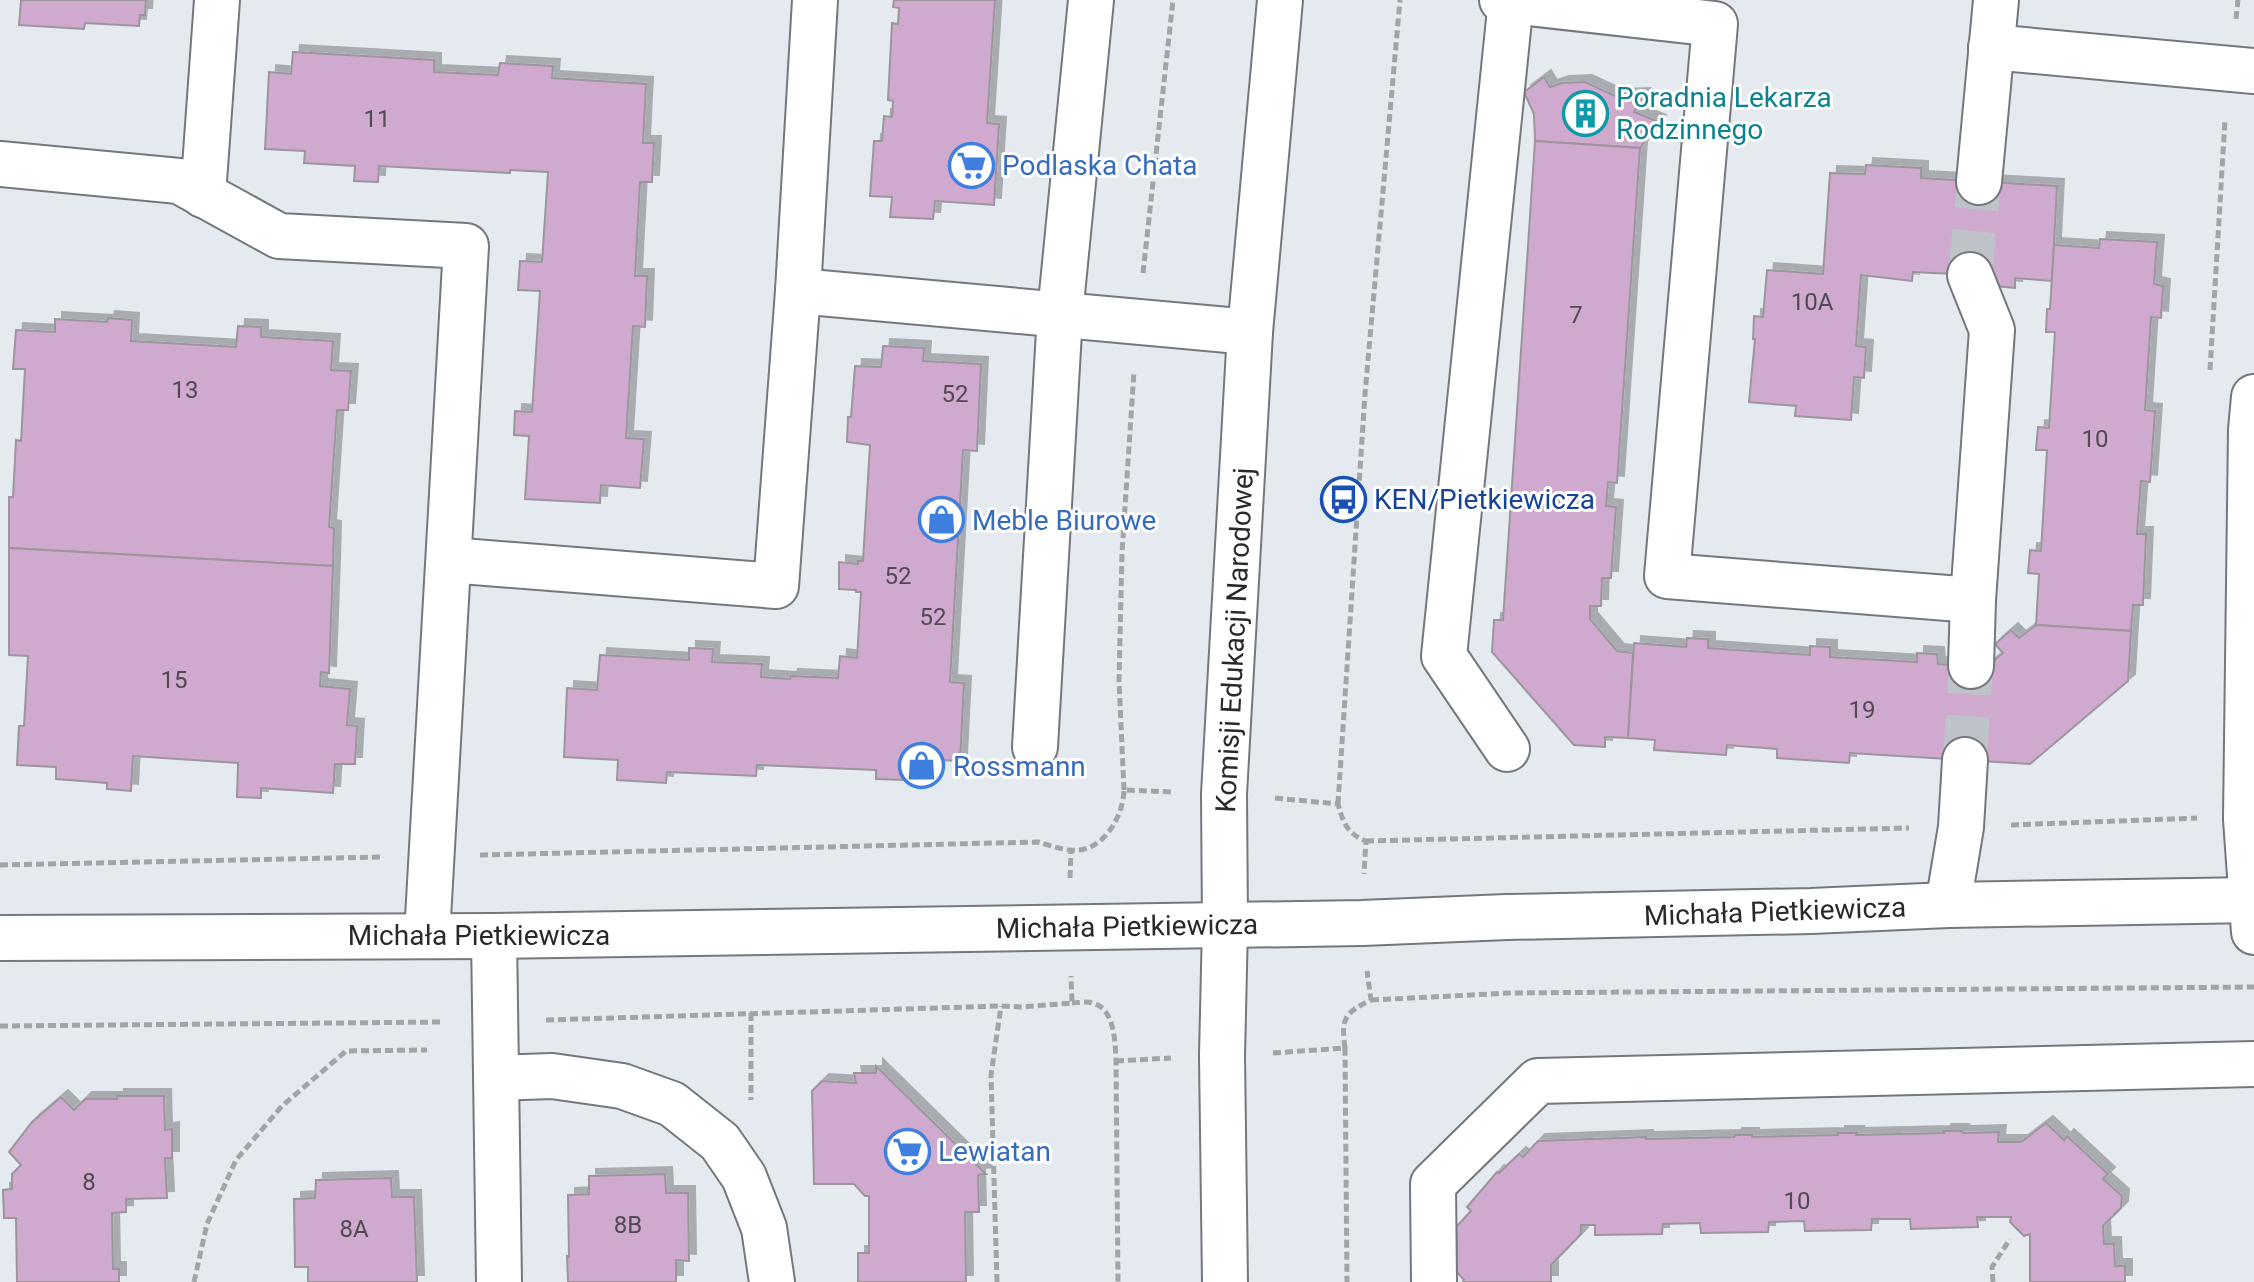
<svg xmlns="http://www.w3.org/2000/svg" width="2254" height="1282" viewBox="0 0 2254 1282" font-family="Roboto,sans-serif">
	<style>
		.building { fill: #cfa9ce; stroke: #9c969c; stroke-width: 2; filter: url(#shadow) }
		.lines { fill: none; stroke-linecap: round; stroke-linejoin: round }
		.minor-tunnel { stroke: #bfc3c9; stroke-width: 44; stroke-dasharray: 44 22; stroke-linecap: butt }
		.minor-casing { stroke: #74787d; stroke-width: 48 }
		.tertiary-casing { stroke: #74787d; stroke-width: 48 }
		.path { stroke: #a1a5aa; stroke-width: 5; stroke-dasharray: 8 4; stroke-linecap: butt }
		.minor { stroke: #fff; stroke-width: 44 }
		.tertiary { stroke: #fff; stroke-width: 44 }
		.labels { text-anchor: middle; stroke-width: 6; stroke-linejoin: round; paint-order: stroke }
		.number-label { font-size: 24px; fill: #514954 }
		.culture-label { font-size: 28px; fill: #0d838f; stroke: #fff; text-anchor: start }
		.shop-label { font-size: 28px; fill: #366cbe; stroke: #fff; text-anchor: start }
		.transit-label { font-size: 28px; fill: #164399; stroke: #fff; text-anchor: start }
		.street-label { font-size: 28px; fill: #27292b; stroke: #fff }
	</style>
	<defs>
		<filter id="shadow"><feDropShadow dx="7" dy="-7" stdDeviation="0" flood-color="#0004"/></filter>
	</defs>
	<rect width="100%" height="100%" fill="#e5eaf0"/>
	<!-- building -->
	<g class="building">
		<polygon points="21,0 146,0 145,15 140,15 139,26 85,23 84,29 19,25"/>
		<polygon points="894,0 995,0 987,123 999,124 994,205 935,201 933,219 890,217 892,197 870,196 874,141 882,141 884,116 892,117 893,101 888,100 892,23 898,24 899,8 893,7"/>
		<polygon points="293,52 434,60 434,72 498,75 500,63 553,66 552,78 646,84 643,143 654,143 652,182 640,182 635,276 647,276 645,327 633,326 626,438 644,439 640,488 601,485 600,503 525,499 529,436 514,435 515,411 532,412 540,291 518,290 520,261 542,262 548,172 510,170 510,173 379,166 378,182 354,181 355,166 304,163 305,151 265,149 269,72 291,74"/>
		<polygon points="1544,77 1550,87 1562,83 1585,82 1615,96 1643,95 1634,112 1659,122 1640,148 1535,141 1534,114 1524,92"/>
		<polygon points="1535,141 1640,148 1617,483 1608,482 1606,506 1616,507 1611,578 1602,578 1601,606 1590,606 1590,619 1617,651 1633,653 1628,738 1605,737 1605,747 1574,745 1492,652 1494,620 1503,620"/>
		<polygon points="1866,165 1921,168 1921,178 2057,186 2052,281 2015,278 2015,288 1994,286 1994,276 1913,272 1912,281 1861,275 1856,346 1866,347 1864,378 1854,377 1851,420 1795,416 1796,406 1749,402 1755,339 1753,339 1754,316 1763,317 1767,270 1823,274 1830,173 1865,174"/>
		<polygon points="2100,239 2157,242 2154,284 2163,286 2161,318 2151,317 2145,410 2155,411 2150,482 2141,481 2137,534 2146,534 2143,605 2133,605 2131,631 2036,625 2039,574 2028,573 2030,550 2041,551 2047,450 2036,450 2038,427 2049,428 2055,332 2046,332 2047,309 2050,309 2054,245 2099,248"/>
		<polygon points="108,318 132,320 131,341 236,347 238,326 261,327 261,337 333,341 331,370 351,371 348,410 337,410 329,527 334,528 333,566 9,548 9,497 13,497 16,440 21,441 25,369 13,369 16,330 55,332 55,319 107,322"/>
		<polygon points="883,346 924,348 923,361 981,364 977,451 963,450 950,682 964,683 960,761 937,760 935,781 876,779 876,770 757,765 756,776 667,772 666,783 617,780 618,760 564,757 567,688 597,690 600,655 689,660 689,648 713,649 712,662 762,664 761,677 790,679 791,676 838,678 840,656 857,658 861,592 856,592 856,590 839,589 839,562 858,564 858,561 863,561 870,445 847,442 848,417 851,417 855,366 881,367"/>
		<polygon points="9,548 333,566 329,673 321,672 320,686 350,689 347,725 357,726 355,764 335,764 333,793 261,788 261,798 237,797 238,763 133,756 131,791 107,789 107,783 56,779 56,767 17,765 19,726 24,726 28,656 9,655"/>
		<polygon points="2036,625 2131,631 2128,681 2030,764 1850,753 1849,763 1777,758 1777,749 1727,745 1726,755 1654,750 1655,740 1628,738 1634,643 1686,647 1687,638 1708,639 1708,648 1810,655 1810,646 1830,647 1830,657 1917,662 1917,653 1937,654 1938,664 1986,667 2003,653 1995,644 2011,630 2019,638"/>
		<polygon points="876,1066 986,1174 978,1175 979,1212 965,1212 966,1282 858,1282 858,1253 869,1253 869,1196 865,1196 854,1184 814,1184 812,1091 822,1081 856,1083 854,1073 876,1073"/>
		<polygon points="117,1096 164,1096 165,1130 172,1129 172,1158 165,1158 167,1198 126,1199 126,1212 112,1213 113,1269 119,1269 119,1282 17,1282 16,1218 4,1218 3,1190 12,1189 12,1174 21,1165 9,1152 32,1122 61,1097 74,1110 85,1099 117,1099"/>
		<polygon points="2046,1123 2064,1140 2067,1136 2108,1174 2103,1179 2122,1196 2121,1208 2103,1226 2104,1244 2114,1244 2115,1266 2125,1266 2125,1282 2029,1282 2030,1282 2030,1234 2024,1236 2010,1222 2011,1217 1977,1217 1978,1227 1911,1229 1910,1219 1872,1219 1871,1230 1805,1231 1804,1221 1769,1222 1768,1232 1701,1233 1700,1223 1663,1224 1662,1234 1595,1235 1595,1225 1581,1225 1581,1234 1551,1265 1551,1282 1463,1282 1464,1280 1457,1272 1456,1227 1471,1211 1467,1207 1497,1172 1499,1173 1519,1154 1523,1157 1538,1141 1646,1137 1646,1139 1734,1137 1735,1135 1752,1135 1752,1137 1838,1135 1838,1133 1857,1133 1856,1135 1944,1133 1944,1131 1962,1131 1963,1133 1999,1132 1998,1142 2021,1142"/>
		<polygon points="665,1174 666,1193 688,1193 689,1261 676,1260 676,1282 568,1282 567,1256 569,1257 568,1195 589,1194 589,1176"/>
		<polygon points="391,1178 392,1197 414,1197 417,1282 308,1282 308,1267 295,1267 294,1199 315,1198 316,1180"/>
	</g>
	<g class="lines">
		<!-- minor-tunnel -->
		<g class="minor-tunnel">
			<polyline points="1970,275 1979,182"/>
			<polyline points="1965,760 1971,666"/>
		</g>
		<defs>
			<g id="minor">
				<polyline points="1502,0 1715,24 1667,576 1973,600"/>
				<polyline points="1991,47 2254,71"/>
				<polyline points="0,164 179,181 279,236 466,246 427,936"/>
				<polyline points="1979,182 1996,0"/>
				<polyline points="203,195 217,0"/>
				<polyline points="1970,275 1992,330 1973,600 1971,666"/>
				<polyline points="798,291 1250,332"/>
				<polyline points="2254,397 2251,430 2246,819 2254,932"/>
				<polyline points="449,560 776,586 798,291 815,0"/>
				<polyline points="1035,747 1060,314 1091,0"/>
				<polyline points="1507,749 1444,656 1511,0"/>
				<polyline points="1948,905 1961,827 1965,760"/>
				<polyline points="494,936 499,1282"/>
				<polyline points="0,938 494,936 1362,923 1507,917 1811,911 1948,905 2254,900"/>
				<polyline points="497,1078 552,1076 622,1086 672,1104 720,1142 744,1177 764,1228 772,1282"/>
				<polyline points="1434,1282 1433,1184 1538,1081 2254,1064"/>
			</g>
			<polyline id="tertiary" points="1225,1282 1222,1056 1225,925 1224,794 1250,332 1280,0"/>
		</defs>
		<!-- minor casing -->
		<use href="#minor" class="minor-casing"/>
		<!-- tertiary casing -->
		<use href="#tertiary" class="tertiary-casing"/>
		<!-- path -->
		<g class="path">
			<polyline points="2236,19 2238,0"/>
			<polyline points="1143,273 1173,0"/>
			<polyline points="2210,370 2225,120"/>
			<polyline points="1124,790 1119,681 1122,553 1134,371"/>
			<path d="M1275,798L1338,804C1343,822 1347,834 1366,841L1364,874"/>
			<polyline points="1338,804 1365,394 1400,0"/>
			<polyline points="2011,825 2197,818"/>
			<polyline points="1366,841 1909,828"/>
			<path d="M480,855L1038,842C1048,845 1060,849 1070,850C1102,854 1123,818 1124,790L1173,792"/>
			<polyline points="0,865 382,857"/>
			<polyline points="1070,878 1071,851"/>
			<polyline points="1371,1000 1510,993 2254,987"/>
			<path d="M1072,1003C1078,1003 1086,1001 1092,1003C1115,1008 1115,1042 1116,1061L1118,1282"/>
			<polyline points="751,1013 751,1100"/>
			<polyline points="546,1020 1001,1006 1022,1007 1072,1003 1071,976"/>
			<polyline points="0,1026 444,1022"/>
			<path d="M1345,1048C1341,1019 1344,1013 1371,1000L1367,971"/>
			<polyline points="1273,1053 1345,1048 1347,1282"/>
			<polyline points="1116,1061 1171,1058"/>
			<polyline points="194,1282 207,1224 236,1160 282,1106 346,1051 427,1050"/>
			<polyline points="997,1282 991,1075 1001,1006"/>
			<polyline points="1993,1282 1992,1267 2010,1239"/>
		</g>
		<!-- minor -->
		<use href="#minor" class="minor"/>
		<!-- tertiary -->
		<use href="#tertiary" class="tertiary"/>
	</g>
	<!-- icons -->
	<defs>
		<symbol id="building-ring" viewBox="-11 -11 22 22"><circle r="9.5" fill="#fff" stroke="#0f9aa8" stroke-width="1.5"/><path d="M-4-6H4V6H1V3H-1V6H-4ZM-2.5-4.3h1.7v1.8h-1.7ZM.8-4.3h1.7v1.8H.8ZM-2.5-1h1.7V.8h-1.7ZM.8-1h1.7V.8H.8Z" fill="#0f9aa8"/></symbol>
		<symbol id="supermarket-ring" viewBox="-11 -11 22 22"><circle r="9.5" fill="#fff" stroke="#3f7fe0" stroke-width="1.5"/><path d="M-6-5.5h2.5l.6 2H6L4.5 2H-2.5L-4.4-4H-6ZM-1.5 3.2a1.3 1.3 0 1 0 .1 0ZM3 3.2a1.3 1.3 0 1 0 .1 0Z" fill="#3f7fe0"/></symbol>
		<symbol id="bus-ring" viewBox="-11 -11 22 22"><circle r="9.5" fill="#fff" stroke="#1a4fb4" stroke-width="1.5"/><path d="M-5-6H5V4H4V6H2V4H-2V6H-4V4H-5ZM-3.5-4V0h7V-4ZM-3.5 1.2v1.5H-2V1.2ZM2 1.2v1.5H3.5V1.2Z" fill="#1a4fb4"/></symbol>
		<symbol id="shop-ring" viewBox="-11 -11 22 22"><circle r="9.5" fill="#fff" stroke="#3f7fe0" stroke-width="1.5"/><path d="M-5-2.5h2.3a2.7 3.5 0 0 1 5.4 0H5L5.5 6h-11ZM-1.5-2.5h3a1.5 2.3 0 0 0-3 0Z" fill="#3f7fe0"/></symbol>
	</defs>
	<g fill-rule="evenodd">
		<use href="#building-ring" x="1560" y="88" width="51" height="51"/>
		<use href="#supermarket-ring" x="946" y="140" width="51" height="51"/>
		<use href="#bus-ring" x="1318" y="474" width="51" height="51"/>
		<use href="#shop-ring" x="916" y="494" width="51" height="51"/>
		<use href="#shop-ring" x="896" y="740" width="51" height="51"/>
		<use href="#supermarket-ring" x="882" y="1126" width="51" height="51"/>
	</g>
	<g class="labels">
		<!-- number labels -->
		<g class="number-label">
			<text x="377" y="127">11</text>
			<text x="1812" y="310">10A</text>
			<text x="1576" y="323">7</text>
			<text x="185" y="398">13</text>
			<text x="955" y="402">52</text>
			<text x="2095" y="447">10</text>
			<text x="898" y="584">52</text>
			<text x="933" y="625">52</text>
			<text x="174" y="688">15</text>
			<text x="1862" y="718">19</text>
			<text x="89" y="1190">8</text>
			<text x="1797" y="1209">10</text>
			<text x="628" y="1233">8B</text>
			<text x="354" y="1237">8A</text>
		</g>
		<!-- culture labels -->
		<g class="culture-label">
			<text x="1616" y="107">Poradnia Lekarza<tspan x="1616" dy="32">Rodzinnego</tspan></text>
		</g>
		<!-- shop labels -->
		<g class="shop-label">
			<text x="1002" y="175">Podlaska Chata</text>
			<text x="972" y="530">Meble Biurowe</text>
			<text x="953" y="776">Rossmann</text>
			<text x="938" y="1161">Lewiatan</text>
		</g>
		<!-- transit labels -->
		<g class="transit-label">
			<text x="1374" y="509">KEN/Pietkiewicza</text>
		</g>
		<!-- street labels -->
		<g class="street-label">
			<text transform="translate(1234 640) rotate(-87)" y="10">Komisji Edukacji Narodowej</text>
			<text transform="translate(1775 911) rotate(-2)" y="10">Michała Pietkiewicza</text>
			<text transform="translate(1127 926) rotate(-1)" y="10">Michała Pietkiewicza</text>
			<text x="479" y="945">Michała Pietkiewicza</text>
		</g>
	</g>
</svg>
